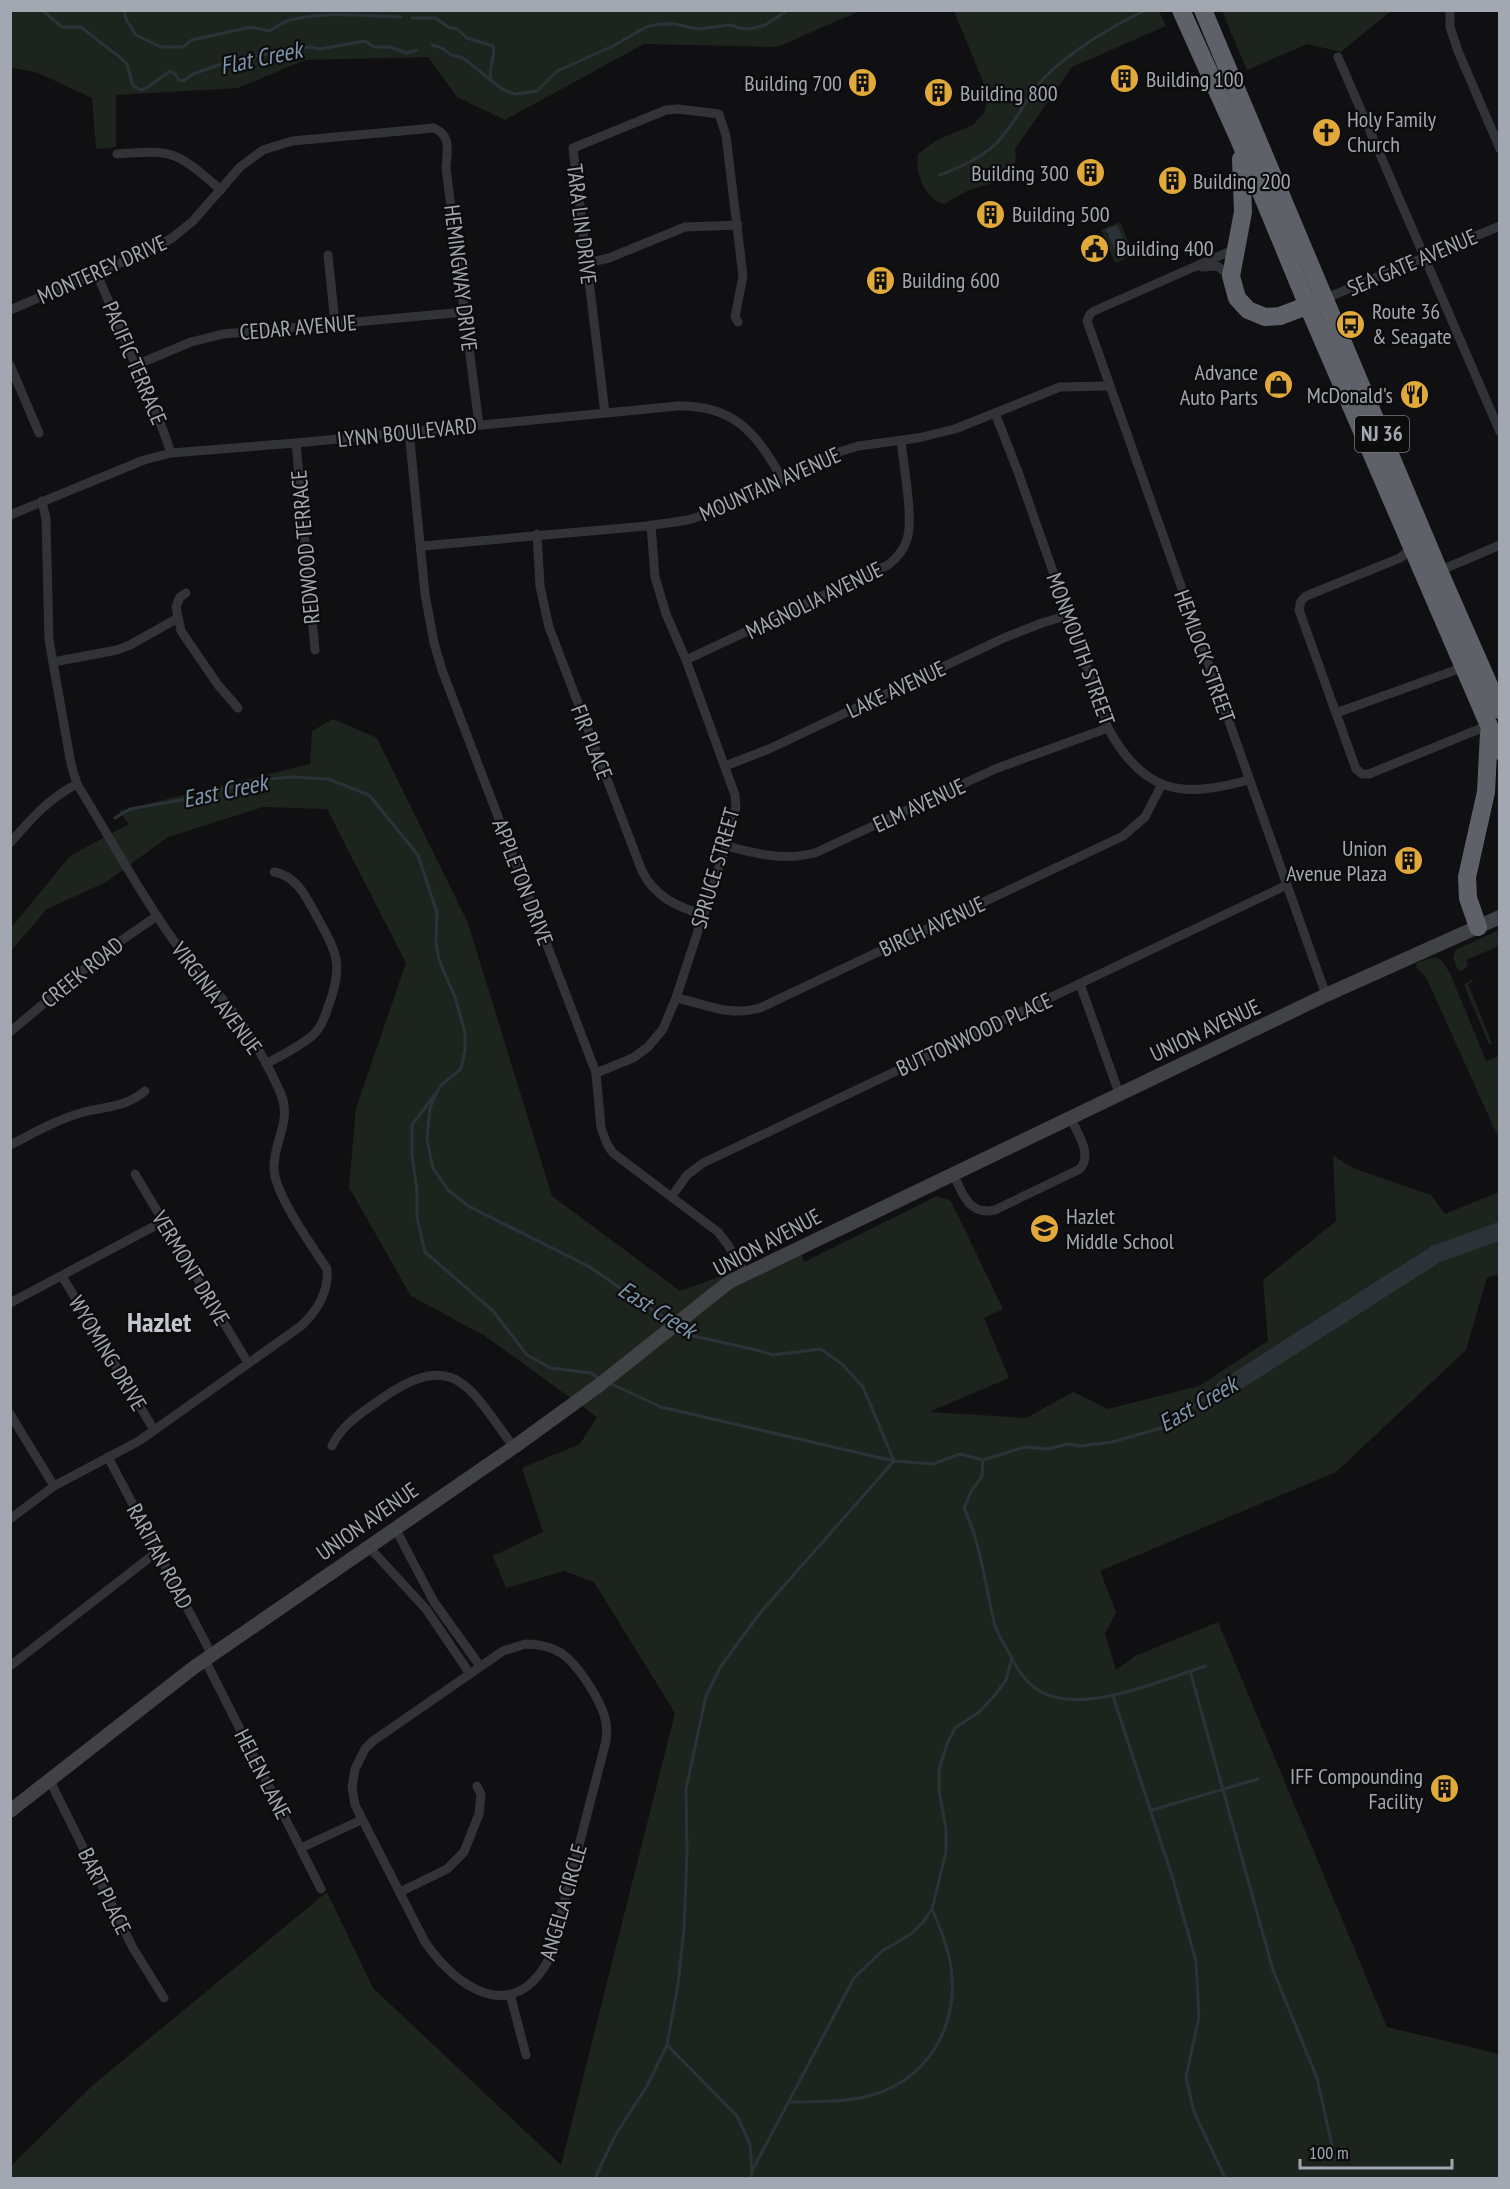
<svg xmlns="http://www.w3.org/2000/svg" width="1510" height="2189" viewBox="0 0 1510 2189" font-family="'PT Sans Narrow',sans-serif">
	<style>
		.green { fill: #1d241e }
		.water { fill: #2b3339 }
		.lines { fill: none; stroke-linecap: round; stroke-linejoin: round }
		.stream { stroke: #2b3339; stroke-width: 3 }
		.river { stroke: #2b3339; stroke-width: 18 }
		.street { stroke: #323336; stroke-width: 9 }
		.secondary { stroke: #404246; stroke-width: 14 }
		.highway { stroke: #5e6167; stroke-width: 18 }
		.labels { text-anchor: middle; stroke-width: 4.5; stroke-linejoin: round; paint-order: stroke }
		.shield { fill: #0c0c0d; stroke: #767880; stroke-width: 1.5 }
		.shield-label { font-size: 21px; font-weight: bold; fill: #a3a7b1 }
		.poi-label { font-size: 22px; fill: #a3a7b1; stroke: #0c0c0d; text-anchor: start }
		.street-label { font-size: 22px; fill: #a3a7b1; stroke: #0c0c0d }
		.water-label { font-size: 24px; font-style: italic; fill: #7c95aa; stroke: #0c0c0d }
		.district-label { font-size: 28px; font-weight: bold; fill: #c3c6ce; stroke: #0c0c0d }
	</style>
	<rect width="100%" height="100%" fill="#101012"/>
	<!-- green -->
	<g class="green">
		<polygon points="10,11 11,10 860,11 777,47 644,44 505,120 457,97 428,57 305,60 238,88 116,95 116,147 96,149 92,98 36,72 11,68"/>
		<path d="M954,11H1159L1166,26L1072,67L1015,149L1016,160L1007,178L967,191L944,204C924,198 915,173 918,154L937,140L973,125L984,113L989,96Z"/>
		<polygon points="1222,11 1391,11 1341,52 1307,44 1247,70"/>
		<polygon points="1120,222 1134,255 1115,263 1101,230"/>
		<polygon points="333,719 377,738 468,923 552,1196 680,1291 799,1248 804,1262 937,1196 951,1201 1003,1309 984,1318 1009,1378 929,1412 1026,1418 1073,1392 1108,1409 1199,1386 1268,1341 1263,1280 1336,1221 1333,1155 1346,1164 1361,1171 1431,1195 1445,1214 1499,1192 1499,1275 1487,1277 1466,1350 1336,1472 1100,1571 1116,1612 1105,1634 1116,1670 1135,1656 1218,1622 1387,2027 1499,2054 1499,2178 11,2178 11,2166 93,2085 327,1892 373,1988 561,2165 675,1713 594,1582 564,1571 506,1588 493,1556 543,1532 522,1468 580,1444 597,1417 485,1336 411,1296 349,1187 356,1108 406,963 327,809 263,807 168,837 106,882 47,909 11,951 11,928 70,856 129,824 119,811 310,764 312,731"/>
		<polygon points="1499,930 1499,946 1466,960 1468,966 1462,971 1458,970 1453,958 1456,950"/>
		<polygon points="1435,957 1441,960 1450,973 1486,1061 1499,1056 1499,1139 1426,977 1416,967 1417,963"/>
		<polygon points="1471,980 1474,981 1468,984 1492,1044 1489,1044 1464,985"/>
	</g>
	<!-- water -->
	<polygon class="water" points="1117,225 1126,246 1115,250 1106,229"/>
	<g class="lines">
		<!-- stream -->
		<g class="stream">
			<polyline points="42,10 62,27 81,27 122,59 127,64 133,86 141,90 147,88 170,71 175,74 179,80 183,81 193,74 224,63 292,49 309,47 320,49 365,41 374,47 390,47 407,53 417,50"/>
			<path d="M124,10L126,19L136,35L161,47H183L192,40L251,27L269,31C275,28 279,24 285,22C317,10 367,16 401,17"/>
			<path d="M412,18H436L448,27L457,29L467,38L493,46C496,57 488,67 491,79"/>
			<polyline points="432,45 442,48 451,55 463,58 502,89 515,94 537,91 557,71 613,46 646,27 659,24 674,24 698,29 730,25 740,28 750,29 765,25 788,10"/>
			<path d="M940,175C962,166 987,156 1002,137C1018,118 1028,95 1045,77C1073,49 1110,28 1145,10"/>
			<polyline points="115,818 130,809 193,798 255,780 292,777 328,779 369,795 418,855 437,913 436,942 439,960 455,997 465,1033 465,1050 461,1069 440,1086 430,1108 427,1139 433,1168 448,1190 468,1206 588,1266 670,1322"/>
			<polyline points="436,1093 412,1125 412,1155 417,1190 417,1218 425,1252 493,1311 527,1355 551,1368 591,1373 600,1379"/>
			<polyline points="678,1328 689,1335 756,1350 773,1355 821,1349 843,1365 863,1387 894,1461 933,1464 960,1454 983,1460 1025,1447 1048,1449 1068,1444 1080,1446 1112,1442 1161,1428 1180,1413 1223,1390"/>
			<path d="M983,1460L982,1476L971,1492L964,1508C981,1544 985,1584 994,1622C997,1634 1005,1645 1010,1655C1017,1669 1025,1682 1038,1690C1079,1717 1163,1680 1205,1666"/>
			<polyline points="1190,1671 1273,1970 1317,2078 1335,2159"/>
			<polyline points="1113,1696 1172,1876 1196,1961 1199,2017 1186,2077 1194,2112 1225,2178"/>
			<polyline points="1152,1810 1258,1779"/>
			<polyline points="667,2045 737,2116 750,2144 752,2171 751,2178"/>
			<path d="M790,2102C817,2101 846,2103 872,2095C935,2077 964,2014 948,1952C944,1938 938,1923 932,1909"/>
			<polyline points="752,2171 854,1978 882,1951 911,1934 923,1922 932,1909 946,1852 946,1829 939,1791 939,1770 947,1744 955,1728 979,1712 995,1695 1006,1680 1012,1658"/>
			<polyline points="595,2178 616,2134 647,2086 667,2045 678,1984 684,1929 687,1852 686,1789 706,1696 721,1666 760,1613 894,1461 661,1407 609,1383"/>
		</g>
		<!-- river -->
		<polyline class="river" points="1223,1390 1436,1254 1500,1231"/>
		<!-- street -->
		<g class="street">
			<polyline points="1450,10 1450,27 1458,51 1500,149"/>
			<polyline points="1338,57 1500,432"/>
			<path d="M117,154C176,149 176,152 221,190"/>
			<polyline points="1235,249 1094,311 1090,314 1087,321 1326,995"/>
			<polyline points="328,255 335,323"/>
			<polyline points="587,263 609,258 685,227 738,225"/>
			<polyline points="1202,267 1217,266 1230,275"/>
			<polyline points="97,274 163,430 171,453"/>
			<polyline points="1324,299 1500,226"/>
			<path d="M10,310L153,249L172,238L193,221L240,167L263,150L292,141L434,128C452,136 447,151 446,168L479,425"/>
			<polyline points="10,365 39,433"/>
			<polyline points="136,365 191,342 223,334 465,312"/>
			<polyline points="605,413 573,148 666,110 678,109 719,114 726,136 743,276 735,317 738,322"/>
			<path d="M995,413L1018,472L1108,728C1143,793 1181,799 1248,780"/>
			<polyline points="409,431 425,594 434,643 442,670 596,1073 601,1128 607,1144 613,1153 718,1232 728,1245 745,1274"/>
			<polyline points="296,443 315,650"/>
			<path d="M10,515L144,460L171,453L296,443L678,406C735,405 757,434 782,479"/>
			<path d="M537,534L540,586L549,627L642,871C655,897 676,906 703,915"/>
			<polyline points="1408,544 1407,552 1400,558 1306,596 1301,601 1299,610 1356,769 1362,774 1369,774 1489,725"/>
			<polyline points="422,546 647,526 688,520 713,512 839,452 858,446 918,438 955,429 1060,387 1109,386"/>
			<polyline points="1439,571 1500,545"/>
			<polyline points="186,593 180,597 176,607 181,631 218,685 238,708"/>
			<path d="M686,660L888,565C897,558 904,550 907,539C914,520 903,463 901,440"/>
			<polyline points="53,662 117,650 130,645 178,618"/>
			<polyline points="1336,713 1464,667"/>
			<polyline points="725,766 769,749 1006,637 1042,623 1068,615"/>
			<path d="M10,843C31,819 49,798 77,784"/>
			<path d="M726,846C757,854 783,861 815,853L995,769L1108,728"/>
			<polyline points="1080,984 1119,1093"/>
			<path d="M676,998C708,1004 726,1017 760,1008L1123,836L1145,817L1162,784"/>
			<polyline points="10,1032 106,951 157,916"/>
			<path d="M266,1064C282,1055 299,1047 313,1035C321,1028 325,1017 328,1007C345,963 336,952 315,913C305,895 296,876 274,872"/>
			<polyline points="596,1073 633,1058 648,1047 663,1029 676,998 726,846 736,807 735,795 686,660 666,614 655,577 651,525"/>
			<path d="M10,1145C34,1133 58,1119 84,1112C108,1106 124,1108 145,1091"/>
			<path d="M953,1173C962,1193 969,1216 995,1210L1080,1169C1093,1153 1077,1133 1070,1117"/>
			<polyline points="135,1174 248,1363"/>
			<polyline points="672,1196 687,1175 703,1163 1287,885"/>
			<polyline points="62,1276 154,1430"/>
			<polyline points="10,1303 164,1221"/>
			<polyline points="10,1414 54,1486"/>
			<path d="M332,1446C341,1425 363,1412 381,1399C457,1346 470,1390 514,1447"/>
			<polyline points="108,1457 212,1655"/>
			<path d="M10,1519L54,1486L139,1441L301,1326C317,1311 329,1292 327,1269C312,1246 275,1195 274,1169C273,1142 292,1122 281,1094C270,1069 255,1042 239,1019C216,989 188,963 167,931C135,884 107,833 77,784L71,764L49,640L46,519L42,501"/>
			<polyline points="395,1528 434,1602 480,1666"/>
			<polyline points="368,1546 426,1609 470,1674"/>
			<path d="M525,1644C538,1644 550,1646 561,1653C577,1663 600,1699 605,1718C607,1725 607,1733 606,1741L550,1957C515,2026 458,1990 425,1942L355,1805L352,1787L355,1769L365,1749L373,1741L503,1651Z"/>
			<polyline points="205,1660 321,1889"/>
			<polyline points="10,1666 158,1551"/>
			<polyline points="50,1781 133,1948 164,1998"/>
			<polyline points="301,1848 361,1820"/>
			<polyline points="400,1892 447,1869 464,1852 479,1814 481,1794 477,1786"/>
			<polyline points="510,1994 526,2055"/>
		</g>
		<!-- secondary -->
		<polyline class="secondary" points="10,1811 193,1668 514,1447 598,1386 729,1282 1326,995 1500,917"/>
		<!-- highway -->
		<g class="highway">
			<polyline points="1181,10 1239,139 1308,306 1500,751"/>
			<polyline points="1203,10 1439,571 1500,710"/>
			<polyline points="1241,159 1243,212 1231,276 1237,298 1248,310 1265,317 1280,316 1317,302"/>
			<polyline points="1478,927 1468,898 1467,877 1486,792 1489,733"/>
		</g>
	</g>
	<!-- icons -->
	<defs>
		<symbol id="building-disc" viewBox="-11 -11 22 22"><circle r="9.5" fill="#e1a939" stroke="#0c0c0d"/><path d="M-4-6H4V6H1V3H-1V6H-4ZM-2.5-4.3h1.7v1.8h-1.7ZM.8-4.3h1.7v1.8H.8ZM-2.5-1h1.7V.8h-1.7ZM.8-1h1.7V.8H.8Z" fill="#111"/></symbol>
		<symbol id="church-disc" viewBox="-11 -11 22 22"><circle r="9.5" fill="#e1a939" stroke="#0c0c0d"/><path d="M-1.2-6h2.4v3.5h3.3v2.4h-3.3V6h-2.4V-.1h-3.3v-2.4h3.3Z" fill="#111"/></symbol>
		<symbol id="civic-disc" viewBox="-11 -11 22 22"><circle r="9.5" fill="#e1a939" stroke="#0c0c0d"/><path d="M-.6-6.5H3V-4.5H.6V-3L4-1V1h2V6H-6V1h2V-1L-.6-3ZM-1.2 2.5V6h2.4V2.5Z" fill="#111"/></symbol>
		<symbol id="bus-disc" viewBox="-11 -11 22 22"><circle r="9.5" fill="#e1a939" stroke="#0c0c0d"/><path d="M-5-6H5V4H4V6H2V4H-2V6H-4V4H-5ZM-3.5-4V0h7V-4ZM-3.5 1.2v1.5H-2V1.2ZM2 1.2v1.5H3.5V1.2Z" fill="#111"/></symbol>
		<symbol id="shop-disc" viewBox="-11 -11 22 22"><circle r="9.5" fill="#e1a939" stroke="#0c0c0d"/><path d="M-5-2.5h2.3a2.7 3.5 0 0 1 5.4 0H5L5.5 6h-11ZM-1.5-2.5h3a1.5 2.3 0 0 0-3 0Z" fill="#111"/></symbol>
		<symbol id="restaurant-disc" viewBox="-11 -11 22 22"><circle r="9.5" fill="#e1a939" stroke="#0c0c0d"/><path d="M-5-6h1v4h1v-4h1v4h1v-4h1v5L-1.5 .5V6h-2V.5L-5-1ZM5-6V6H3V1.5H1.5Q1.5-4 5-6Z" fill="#111"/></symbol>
		<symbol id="school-disc" viewBox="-11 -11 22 22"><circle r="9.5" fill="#e1a939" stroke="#0c0c0d"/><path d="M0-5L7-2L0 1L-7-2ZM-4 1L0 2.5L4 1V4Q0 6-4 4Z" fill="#111"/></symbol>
	</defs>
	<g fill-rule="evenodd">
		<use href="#building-disc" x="1108" y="62" width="33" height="33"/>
		<use href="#building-disc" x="846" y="66" width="33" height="33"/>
		<use href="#building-disc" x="922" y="76" width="33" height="33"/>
		<use href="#church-disc" x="1310" y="116" width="33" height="33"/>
		<use href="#building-disc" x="1074" y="156" width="33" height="33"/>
		<use href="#building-disc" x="1156" y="164" width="33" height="33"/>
		<use href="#building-disc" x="974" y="198" width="33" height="33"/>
		<use href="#civic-disc" x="1078" y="232" width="33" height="33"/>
		<use href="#building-disc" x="864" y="264" width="33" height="33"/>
		<use href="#bus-disc" x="1334" y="308" width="33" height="33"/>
		<use href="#shop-disc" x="1262" y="368" width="33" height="33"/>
		<use href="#restaurant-disc" x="1398" y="378" width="33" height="33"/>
		<use href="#building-disc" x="1392" y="844" width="33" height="33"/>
		<use href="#school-disc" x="1028" y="1212" width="33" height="33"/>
		<use href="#building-disc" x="1428" y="1772" width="33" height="33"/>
	</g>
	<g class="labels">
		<!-- shield labels -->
		<rect class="shield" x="1355" y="416" width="54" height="36" rx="4.5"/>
		<g class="shield-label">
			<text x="1382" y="441">NJ 36</text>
		</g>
		<!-- poi labels -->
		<g class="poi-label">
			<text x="1146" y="87">Building 100</text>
			<text x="842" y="91" text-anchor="end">Building 700</text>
			<text x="960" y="101">Building 800</text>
			<text x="1347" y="127">Holy Family<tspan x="1347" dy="25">Church</tspan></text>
			<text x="1069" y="181" text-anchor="end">Building 300</text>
			<text x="1193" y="189">Building 200</text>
			<text x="1012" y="222">Building 500</text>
			<text x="1116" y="256">Building 400</text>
			<text x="902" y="288">Building 600</text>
			<text x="1372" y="319">Route 36<tspan x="1372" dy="25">&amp; Seagate</tspan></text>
			<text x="1258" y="380" text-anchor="end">Advance<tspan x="1258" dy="25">Auto Parts</tspan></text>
			<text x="1393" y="403" text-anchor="end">McDonald's</text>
			<text x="1387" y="856" text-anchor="end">Union<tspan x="1387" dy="25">Avenue Plaza</tspan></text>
			<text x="1066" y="1224">Hazlet<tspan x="1066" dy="25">Middle School</tspan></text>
			<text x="1423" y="1784" text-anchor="end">IFF Compounding<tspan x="1423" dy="25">Facility</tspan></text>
		</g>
		<!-- street labels -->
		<g class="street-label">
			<text transform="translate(582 224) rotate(83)" y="8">TARA LIN DRIVE</text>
			<text transform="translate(1412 262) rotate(-23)" y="8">SEA GATE AVENUE</text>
			<text transform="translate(102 269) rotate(-24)" y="8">MONTEREY DRIVE</text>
			<text transform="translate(461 278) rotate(83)" y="8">HEMINGWAY DRIVE</text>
			<text transform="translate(298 327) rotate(-5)" y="8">CEDAR AVENUE</text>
			<text transform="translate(135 363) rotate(67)" y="8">PACIFIC TERRACE</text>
			<text transform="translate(407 432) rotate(-6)" y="8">LYNN BOULEVARD</text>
			<text transform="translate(770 484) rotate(-24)" y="8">MOUNTAIN AVENUE</text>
			<text transform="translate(305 547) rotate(-95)" y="8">REDWOOD TERRACE</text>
			<text transform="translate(814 600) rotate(-26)" y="8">MAGNOLIA AVENUE</text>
			<text transform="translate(1081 649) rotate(70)" y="8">MONMOUTH STREET</text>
			<text transform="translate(1205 656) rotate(70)" y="8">HEMLOCK STREET</text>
			<text transform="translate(896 689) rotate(-25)" y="8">LAKE AVENUE</text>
			<text transform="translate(592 742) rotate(69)" y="8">FIR PLACE</text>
			<text transform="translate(919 805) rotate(-25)" y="8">ELM AVENUE</text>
			<text transform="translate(715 868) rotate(-74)" y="8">SPRUCE STREET</text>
			<text transform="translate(523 882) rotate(69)" y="8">APPLETON DRIVE</text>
			<text transform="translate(932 926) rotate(-25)" y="8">BIRCH AVENUE</text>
			<text transform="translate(82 972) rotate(-39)" y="8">CREEK ROAD</text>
			<text transform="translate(217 998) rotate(53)" y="8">VIRGINIA AVENUE</text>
			<text transform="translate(1205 1030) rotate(-25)" y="8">UNION AVENUE</text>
			<text transform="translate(974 1034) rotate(-25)" y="8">BUTTONWOOD PLACE</text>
			<text transform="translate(767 1242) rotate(-28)" y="8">UNION AVENUE</text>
			<text transform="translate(191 1268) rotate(59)" y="8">VERMONT DRIVE</text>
			<text transform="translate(108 1353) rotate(59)" y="8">WYOMING DRIVE</text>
			<text transform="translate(367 1521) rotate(-35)" y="8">UNION AVENUE</text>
			<text transform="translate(160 1556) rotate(62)" y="8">RARITAN ROAD</text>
			<text transform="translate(263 1774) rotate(63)" y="8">HELEN LANE</text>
			<text transform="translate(105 1891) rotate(64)" y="8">BART PLACE</text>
			<text transform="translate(563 1902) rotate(-74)" y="8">ANGELA CIRCLE</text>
		</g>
		<!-- water labels -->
		<g class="water-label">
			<text transform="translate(261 58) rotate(-12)" y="8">Flat Creek</text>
			<text transform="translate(225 791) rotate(-12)" y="8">East Creek</text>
			<text transform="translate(657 1310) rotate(32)" y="8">East Creek</text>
			<text transform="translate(1198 1404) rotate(-30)" y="8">East Creek</text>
		</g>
		<!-- district labels -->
		<g class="district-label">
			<text x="159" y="1332">Hazlet</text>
		</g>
	</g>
	<!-- border -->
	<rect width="1510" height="2189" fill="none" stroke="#a3a7b1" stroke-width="24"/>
	<!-- scale -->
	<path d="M1300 2159v9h152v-9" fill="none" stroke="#a3a7b1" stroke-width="3"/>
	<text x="1309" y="2159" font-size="18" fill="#a3a7b1" stroke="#0c0c0d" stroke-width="4.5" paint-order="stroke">100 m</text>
</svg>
